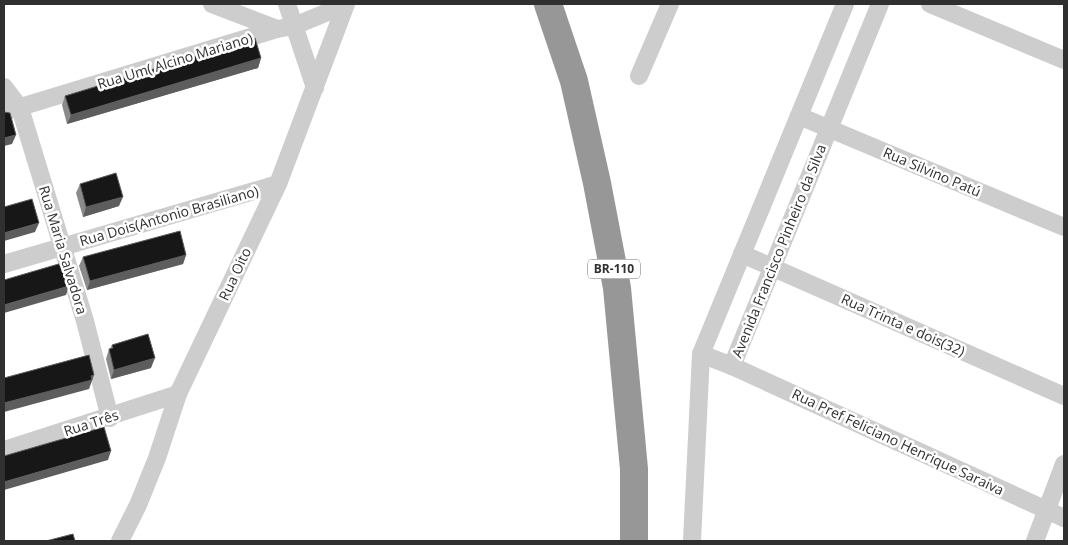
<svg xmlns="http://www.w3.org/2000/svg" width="1068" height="545" viewBox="0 0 1068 545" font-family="'Open Sans',sans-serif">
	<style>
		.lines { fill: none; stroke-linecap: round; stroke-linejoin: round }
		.street { stroke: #cdcdcd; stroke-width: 18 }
		.highway { stroke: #979797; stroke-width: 28 }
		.wall { fill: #8b8b8b }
		.shaded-wall { fill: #5d5d5d }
		.building { fill: #171717; stroke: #5d5d5d }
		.labels { text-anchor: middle; stroke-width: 5; stroke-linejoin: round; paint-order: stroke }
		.shield { fill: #fff; stroke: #6e6e6e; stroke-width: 1 }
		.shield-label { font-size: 12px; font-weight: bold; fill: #303030 }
		.street-label { font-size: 14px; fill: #303030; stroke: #fff }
	</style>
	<rect width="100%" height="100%" fill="#fff"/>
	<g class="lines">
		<!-- street -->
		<g class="street">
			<polyline points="212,4 277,29"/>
			<polyline points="287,4 315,88"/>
			<polyline points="845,4 701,354 732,366 880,4"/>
			<polyline points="930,4 1064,60"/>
			<polyline points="639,76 670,4"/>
			<polyline points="4,87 20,108 85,321 110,418"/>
			<polyline points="4,112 277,29 294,26 345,5"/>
			<polyline points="799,116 1064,227"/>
			<polyline points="742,254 1064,396"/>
			<polyline points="4,264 278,184"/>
			<polyline points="732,366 1064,518"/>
			<polyline points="4,450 178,394"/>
			<polyline points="120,541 138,505 157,458 178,394 278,184 346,4"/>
			<polyline points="692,541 701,354"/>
			<polyline points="1035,541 1064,464"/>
		</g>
		<!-- highway -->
		<polyline class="highway" points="548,4 574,81 597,183 617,288 634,469 634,541"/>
	</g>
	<!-- wall -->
	<g class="wall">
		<polygon points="261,58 258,68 67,124 62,105 65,96"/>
		<polygon points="80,184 119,206 83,217 76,193"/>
		<polygon points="186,255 183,264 87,290 79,266 83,257"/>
		<polygon points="112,345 151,368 111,379 106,359 109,349 110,349"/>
	</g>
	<!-- shaded-wall -->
	<g class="shaded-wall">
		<polygon points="261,58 258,68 67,124 71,115"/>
		<polygon points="16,135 12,144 4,146 4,138"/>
		<polygon points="123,197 119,206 83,217 86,207"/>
		<polygon points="39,223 35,232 4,241 4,233"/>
		<polygon points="186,255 183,264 87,290 90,281"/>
		<polygon points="69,286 66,295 4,313 4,305"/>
		<polygon points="155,358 151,368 111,379 114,370"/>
		<polygon points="94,375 89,389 4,412 4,403"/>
		<polygon points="111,451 108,460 4,490 4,482"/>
	</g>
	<!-- building -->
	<g class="building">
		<polygon points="255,38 261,58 71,115 65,96"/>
		<polygon points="4,112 10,113 16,135 4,138"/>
		<polygon points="116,173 123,197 86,207 80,184"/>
		<polygon points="32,199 39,223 4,233 4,207"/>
		<polygon points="180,231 186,255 90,281 83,257"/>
		<polygon points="62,263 69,286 4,305 4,280"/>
		<polygon points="148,334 155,358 114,370 109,349 113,348 112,345"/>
		<polygon points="89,355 94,375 91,376 92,380 4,403 4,378"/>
		<polygon points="104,427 111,451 4,482 4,456"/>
		<polygon points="73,534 75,541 46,541"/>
	</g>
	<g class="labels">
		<!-- shield labels -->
		<rect class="shield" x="588" y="259.5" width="52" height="19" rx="4"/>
		<g class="shield-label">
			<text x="614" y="273">BR-110</text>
		</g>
		<!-- street labels -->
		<g class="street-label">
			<text transform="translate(175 61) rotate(-17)" y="5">Rua Um( Alcino Mariano)</text>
			<text transform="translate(932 172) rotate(23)" y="5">Rua Silvino Patú</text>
			<text transform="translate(169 216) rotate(-16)" y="5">Rua Dois(Antonio Brasiliano)</text>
			<text transform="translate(63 250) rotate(73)" y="5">Rua Maria Salvadora</text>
			<text transform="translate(779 251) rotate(-68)" y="5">Avenida Francisco Pinheiro da Silva</text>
			<text transform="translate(235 274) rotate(-65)" y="5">Rua Oito</text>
			<text transform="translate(903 325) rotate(24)" y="5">Rua Trinta e dois(32)</text>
			<text transform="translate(91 423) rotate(-18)" y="5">Rua Três</text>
			<text transform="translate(898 442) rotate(25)" y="5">Rua Pref Feliciano Henrique Saraiva</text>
		</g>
	</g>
	<!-- border -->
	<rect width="1068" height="545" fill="none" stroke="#303030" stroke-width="10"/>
</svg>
